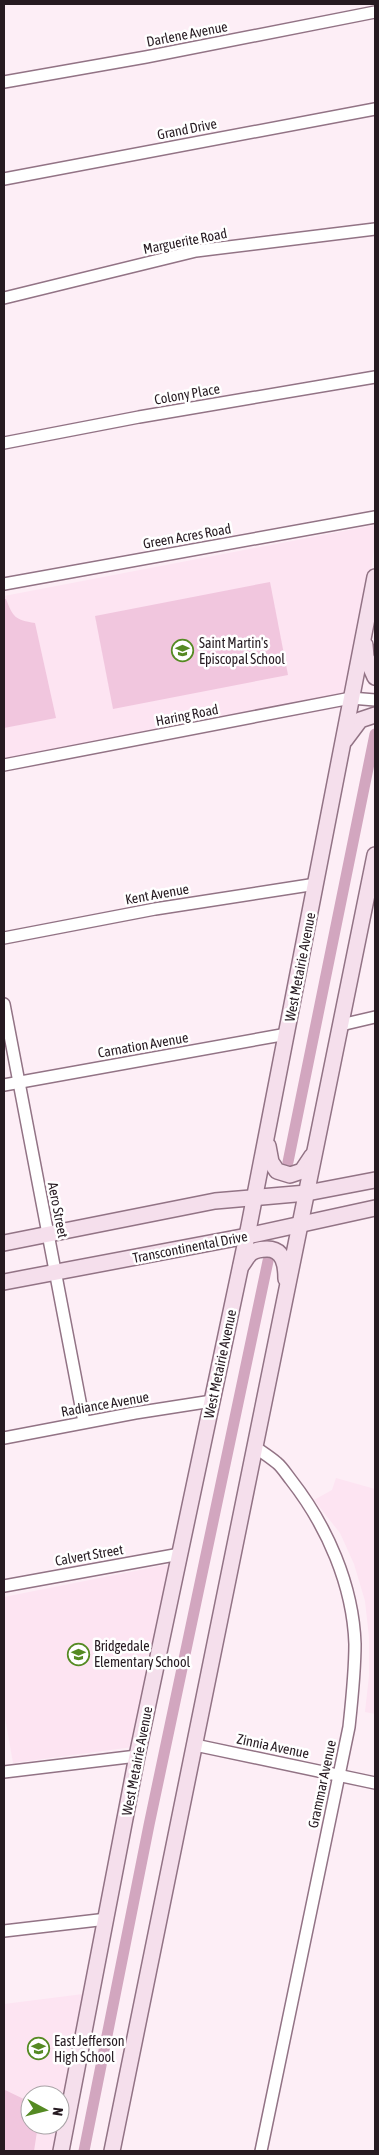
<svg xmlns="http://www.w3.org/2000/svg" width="379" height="2155" viewBox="0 0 379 2155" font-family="'Asap Condensed',sans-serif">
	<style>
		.built { fill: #fde4f2 }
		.green { fill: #f1c6de }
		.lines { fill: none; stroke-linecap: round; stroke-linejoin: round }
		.canal { stroke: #d2a6bf; stroke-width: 11 }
		.street-casing { stroke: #927385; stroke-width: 14 }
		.secondary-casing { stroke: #927385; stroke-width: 18 }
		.street { stroke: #fff; stroke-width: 11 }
		.secondary { stroke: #f5dfec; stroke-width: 15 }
		.labels { text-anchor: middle; stroke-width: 5; stroke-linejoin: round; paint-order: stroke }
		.street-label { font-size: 14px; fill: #261a21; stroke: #fff }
		.poi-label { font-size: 14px; fill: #261a21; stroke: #fff; text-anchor: start }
	</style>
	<rect width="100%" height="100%" fill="#fdeef6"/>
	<!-- built -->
	<g class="built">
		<polygon points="375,525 375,539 355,705 4,768 4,596"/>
		<polygon points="336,1478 375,1489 375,1714 365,1712 369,1676 369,1637 365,1601 354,1564 340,1533 314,1500 332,1490"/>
		<polygon points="170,1564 133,1747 13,1763 4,1712 4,1597"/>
		<polygon points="83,1994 60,2114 60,2095 30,2095 30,2125 58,2125 53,2151 4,2151 4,2004"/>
	</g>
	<!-- green -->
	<g class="green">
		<polygon points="270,582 288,675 113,709 95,616"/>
		<path d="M4,599H6C13,617 15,620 35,623L56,718L4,728Z"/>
		<polygon points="4,2047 5,2090 30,2102 30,2125 38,2125 34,2151 4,2151"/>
	</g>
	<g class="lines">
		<!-- canal -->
		<g class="canal">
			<polyline points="288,1162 375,734"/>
			<polyline points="84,2151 149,1825 268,1261"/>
		</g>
		<defs>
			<g id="street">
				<polyline points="4,82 146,57 375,12"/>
				<polyline points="4,179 375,109"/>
				<polyline points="4,298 196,251 375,229"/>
				<polyline points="4,443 139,417 375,377"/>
				<polyline points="4,584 375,517"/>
				<polyline points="4,765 351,698 375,700"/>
				<polyline points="4,938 155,909 316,884"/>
				<polyline points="4,1004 84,1422"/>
				<polyline points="341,1025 375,1017"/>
				<polyline points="4,1085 287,1034"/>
				<polyline points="4,1438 135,1413 212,1401"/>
				<path d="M255,1447C262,1452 270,1457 277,1463C282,1467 287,1475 291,1480C327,1526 353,1585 355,1644C355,1672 352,1699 349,1727L261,2151"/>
				<polyline points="4,1586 180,1554"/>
				<polyline points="195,1745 375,1783"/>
				<polyline points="4,1772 137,1756"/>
				<polyline points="4,1931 107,1919"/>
			</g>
			<g id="secondary">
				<polyline points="365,645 366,657 375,677"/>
				<polyline points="345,740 360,720 375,715"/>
				<polyline points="268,1146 271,1162 277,1171 290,1175 302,1171 312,1156"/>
				<polyline points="4,1243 215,1201 307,1193 375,1180"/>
				<path d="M241,1266C244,1263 247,1256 251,1253C255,1250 262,1249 267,1249C284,1249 286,1266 286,1279"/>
				<polyline points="4,1282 247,1236 375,1208"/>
				<polyline points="61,2151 137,1756 247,1236 375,577"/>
				<polyline points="112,2151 375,855"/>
			</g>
		</defs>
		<!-- street casing -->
		<use href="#street" class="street-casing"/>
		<!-- secondary casing -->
		<use href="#secondary" class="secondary-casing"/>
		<!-- street -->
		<use href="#street" class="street"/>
		<!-- secondary -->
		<use href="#secondary" class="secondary"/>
	</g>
	<!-- icons -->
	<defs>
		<symbol id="school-ring" viewBox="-11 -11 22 22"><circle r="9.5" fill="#fff" stroke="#558a23" stroke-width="1.5"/><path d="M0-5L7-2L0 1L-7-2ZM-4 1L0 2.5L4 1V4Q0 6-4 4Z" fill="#558a23"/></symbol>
	</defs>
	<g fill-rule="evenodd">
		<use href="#school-ring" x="170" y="638" width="25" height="25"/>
		<use href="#school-ring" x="66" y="1642" width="25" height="25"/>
		<use href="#school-ring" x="26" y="2036" width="25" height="25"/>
	</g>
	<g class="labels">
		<!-- street labels -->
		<g class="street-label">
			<text transform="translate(187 34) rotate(-11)" y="5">Darlene Avenue</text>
			<text transform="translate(187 129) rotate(-11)" y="5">Grand Drive</text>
			<text transform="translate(185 241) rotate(-11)" y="5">Marguerite Road</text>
			<text transform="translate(187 394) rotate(-10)" y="5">Colony Place</text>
			<text transform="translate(187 536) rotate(-10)" y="5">Green Acres Road</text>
			<text transform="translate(187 715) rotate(-11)" y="5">Haring Road</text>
			<text transform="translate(157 894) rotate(-10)" y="5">Kent Avenue</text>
			<text transform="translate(300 967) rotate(-79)" y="5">West Metairie Avenue</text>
			<text transform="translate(143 1045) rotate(-10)" y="5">Carnation Avenue</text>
			<text transform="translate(58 1210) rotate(79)" y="5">Aero Street</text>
			<text transform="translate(190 1247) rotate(-11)" y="5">Transcontinental Drive</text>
			<text transform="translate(220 1364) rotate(-78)" y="5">West Metairie Avenue</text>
			<text transform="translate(105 1404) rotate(-10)" y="5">Radiance Avenue</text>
			<text transform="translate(89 1555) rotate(-10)" y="5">Calvert Street</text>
			<text transform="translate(273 1746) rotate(12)" y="5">Zinnia Avenue</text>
			<text transform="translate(137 1761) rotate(-79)" y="5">West Metairie Avenue</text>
			<text transform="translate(322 1784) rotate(-78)" y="5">Grammar Avenue</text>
		</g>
		<!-- poi labels -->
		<g class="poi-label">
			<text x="199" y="648">Saint Martin's<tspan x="199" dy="16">Episcopal School</tspan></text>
			<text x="94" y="1651">Bridgedale<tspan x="94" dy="16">Elementary School</tspan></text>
			<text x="54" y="2046">East Jefferson<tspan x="54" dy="16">High School</tspan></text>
		</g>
	</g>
	<!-- border -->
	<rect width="379" height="2155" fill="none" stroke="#261a21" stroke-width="10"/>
	<!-- north arrow -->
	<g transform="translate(45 2110) rotate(97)"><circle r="24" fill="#ffffff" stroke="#a8a3a6"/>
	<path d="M0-4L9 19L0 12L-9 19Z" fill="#558a23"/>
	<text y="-8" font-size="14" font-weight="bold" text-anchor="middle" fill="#261a21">N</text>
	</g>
</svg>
